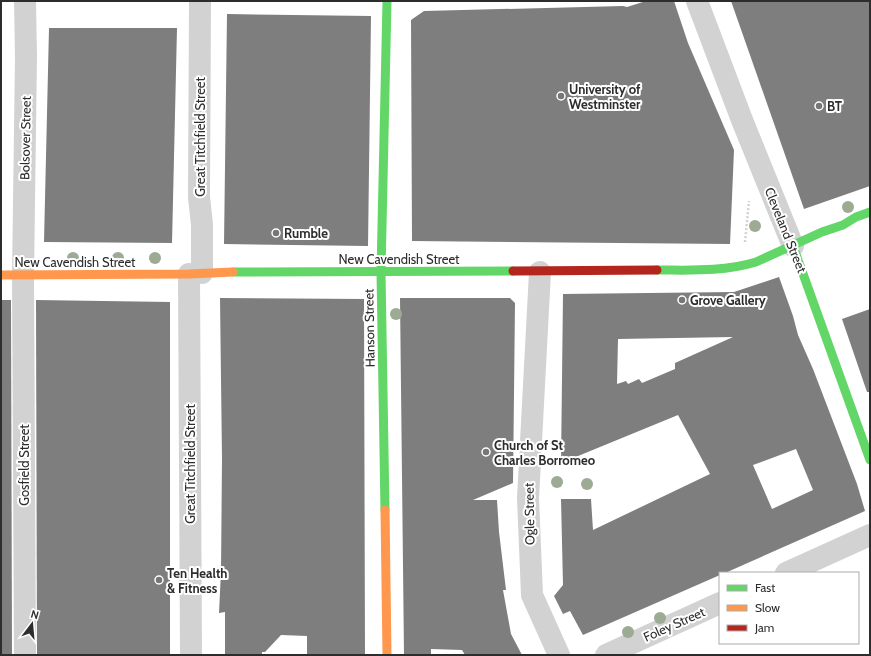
<svg xmlns="http://www.w3.org/2000/svg" width="871" height="656" viewBox="0 0 871 656" font-family="Cabin,sans-serif">
	<style>
		.building { fill: #7e7e7e; fill-rule: evenodd }
		.lines { fill: none; stroke-linecap: round; stroke-linejoin: round }
		.path { stroke: #d2d2d2; stroke-width: 2.5; stroke-dasharray: 2 2; stroke-linecap: butt }
		.street { stroke: #d2d2d2; stroke-width: 22 }
		.fast { stroke: #63d668; stroke-width: 9 }
		.slow { stroke: #ff974d; stroke-width: 9 }
		.jam { stroke: #b3261e; stroke-width: 9 }
		.tree { fill: #9eab94 }
		.poi-dot { fill: #767676; stroke: #fff; stroke-width: 1.5 }
		.labels { text-anchor: middle; stroke-width: 4; stroke-linejoin: round; paint-order: stroke }
		.poi-label { font-size: 13px; font-weight: bold; fill: #2d2d2d; stroke: #fff; text-anchor: start }
		.street-label { font-size: 13px; fill: #2d2d2d; stroke: #fff }
	</style>
	<rect width="100%" height="100%" fill="#fff"/>
	<!-- building -->
	<g class="building">
		<polygon points="646,1 674,1 688,43 734,150 730,244 412,241 411,20 424,11 623,6 627,7"/>
		<polygon points="731,1 870,1 870,186 804,209"/>
		<polygon points="227,14 371,16 368,246 224,244"/>
		<polygon points="49,28 177,28 172,243 44,242"/>
		<path d="M779,277L793,316L798,335L813,369L857,484L865,511L725,573H720V575L583,635L570,611L563,614L554,596L563,585L561,499H591L593,530L710,474L678,415L561,463L563,294L734,292ZM733,337L675,363V369L642,383L639,379L628,384L626,381L617,384L618,339ZM796,449L813,490L772,509L753,465Z"/>
		<polygon points="220,298 364,299 365,655 307,655 307,636 281,635 265,652 262,652 262,655 225,655 225,612 219,613 221,571 222,459"/>
		<polygon points="400,298 510,298 515,303 513,483 473,500 497,500 499,532 506,590 503,590 511,634 522,655 465,655 462,650 431,649 431,655 404,655"/>
		<polygon points="1,300 11,300 12,655 1,655"/>
		<polygon points="36,300 170,302 170,655 37,655"/>
		<polygon points="870,309 870,392 867,392 842,319"/>
	</g>
	<g class="lines">
		<!-- path -->
		<polyline class="path" points="745,242 749,201"/>
		<!-- street -->
		<g class="street">
			<polyline points="200,1 199,197 202,225 202,273"/>
			<polyline points="697,1 742,120 793,246"/>
			<polyline points="540,272 528,498 532,595 559,655"/>
			<polyline points="189,274 191,655"/>
			<polyline points="786,573 870,535"/>
			<polyline points="25,655 23,276 26,56 25,1"/>
			<polyline points="606,655 720,603"/>
		</g>
		<!-- fast -->
		<g class="fast">
			<polyline points="793,246 870,460"/>
			<path d="M657,270C690,270 723,272 756,262L822,232L843,225L856,217L870,212"/>
			<polyline points="233,272 513,271"/>
			<polyline points="385,510 381,272 387,1"/>
		</g>
		<!-- slow -->
		<g class="slow">
			<polyline points="1,275 189,274 233,272"/>
			<polyline points="385,510 387,655"/>
		</g>
		<!-- jam -->
		<polyline class="jam" points="513,271 657,270"/>
	</g>
	<!-- trees -->
	<g class="tree">
		<circle cx="848" cy="207" r="6"/>
		<circle cx="755" cy="226" r="6"/>
		<circle cx="73" cy="258" r="6"/>
		<circle cx="118" cy="258" r="6"/>
		<circle cx="155" cy="258" r="6"/>
		<circle cx="396" cy="314" r="6"/>
		<circle cx="557" cy="482" r="6"/>
		<circle cx="587" cy="484" r="6"/>
		<circle cx="660" cy="618" r="6"/>
		<circle cx="628" cy="632" r="6"/>
	</g>
	<!-- markers -->
	<g class="poi-dot">
		<circle cx="561" cy="96" r="4"/>
		<circle cx="819" cy="106" r="4"/>
		<circle cx="276" cy="233" r="4"/>
		<circle cx="682" cy="300" r="4"/>
		<circle cx="486" cy="452" r="4"/>
		<circle cx="159" cy="580" r="4"/>
	</g>
	<g class="labels">
		<!-- poi labels -->
		<g class="poi-label">
			<text x="569" y="94">University of<tspan x="569" dy="15">Westminster</tspan></text>
			<text x="827" y="111">BT</text>
			<text x="284" y="238">Rumble</text>
			<text x="690" y="305">Grove Gallery</text>
			<text x="494" y="450">Church of St<tspan x="494" dy="15">Charles Borromeo</tspan></text>
			<text x="167" y="578">Ten Health<tspan x="167" dy="15">&amp; Fitness</tspan></text>
		</g>
		<!-- street labels -->
		<g class="street-label">
			<text transform="translate(200 137) rotate(-90)" y="5">Great Titchfield Street</text>
			<text transform="translate(25 138) rotate(-89)" y="5">Bolsover Street</text>
			<text transform="translate(786 230) rotate(68)" y="5">Cleveland Street</text>
			<text x="399" y="264">New Cavendish Street</text>
			<text x="75" y="267">New Cavendish Street</text>
			<text transform="translate(369 328) rotate(-91)" y="5">Hanson Street</text>
			<text transform="translate(190 464) rotate(-90)" y="5">Great Titchfield Street</text>
			<text transform="translate(24 465) rotate(-90)" y="5">Gosfield Street</text>
			<text transform="translate(529 514) rotate(-91)" y="5">Ogle Street</text>
			<text transform="translate(674 624) rotate(-24)" y="5">Foley Street</text>
		</g>
	</g>
	<!-- border -->
	<rect width="871" height="656" fill="none" stroke="#2d2d2d" stroke-width="4"/>
	<!-- legend -->
	<rect x="719" y="572" width="140" height="72" fill="#ffffff" stroke="#ababab"/>
	<rect x="727" y="585" width="20" height="6" fill="#63d668" stroke="#ababab"/>
	<text x="755" y="592" font-size="12" fill="#2d2d2d">Fast</text>
	<rect x="727" y="605" width="20" height="6" fill="#ff974d" stroke="#ababab"/>
	<text x="755" y="612" font-size="12" fill="#2d2d2d">Slow</text>
	<rect x="727" y="625" width="20" height="6" fill="#b3261e" stroke="#ababab"/>
	<text x="755" y="632" font-size="12" fill="#2d2d2d">Jam</text>
	<!-- north arrow -->
	<g transform="translate(32 624) rotate(16)" stroke="#ffffff" stroke-width="3" paint-order="stroke">
	<path d="M0-3L7 15L0 10L-7 15Z" fill="#2d2d2d"/>
	<text y="-6" font-size="11" font-weight="bold" text-anchor="middle" fill="#2d2d2d">N</text>
	</g>
</svg>
